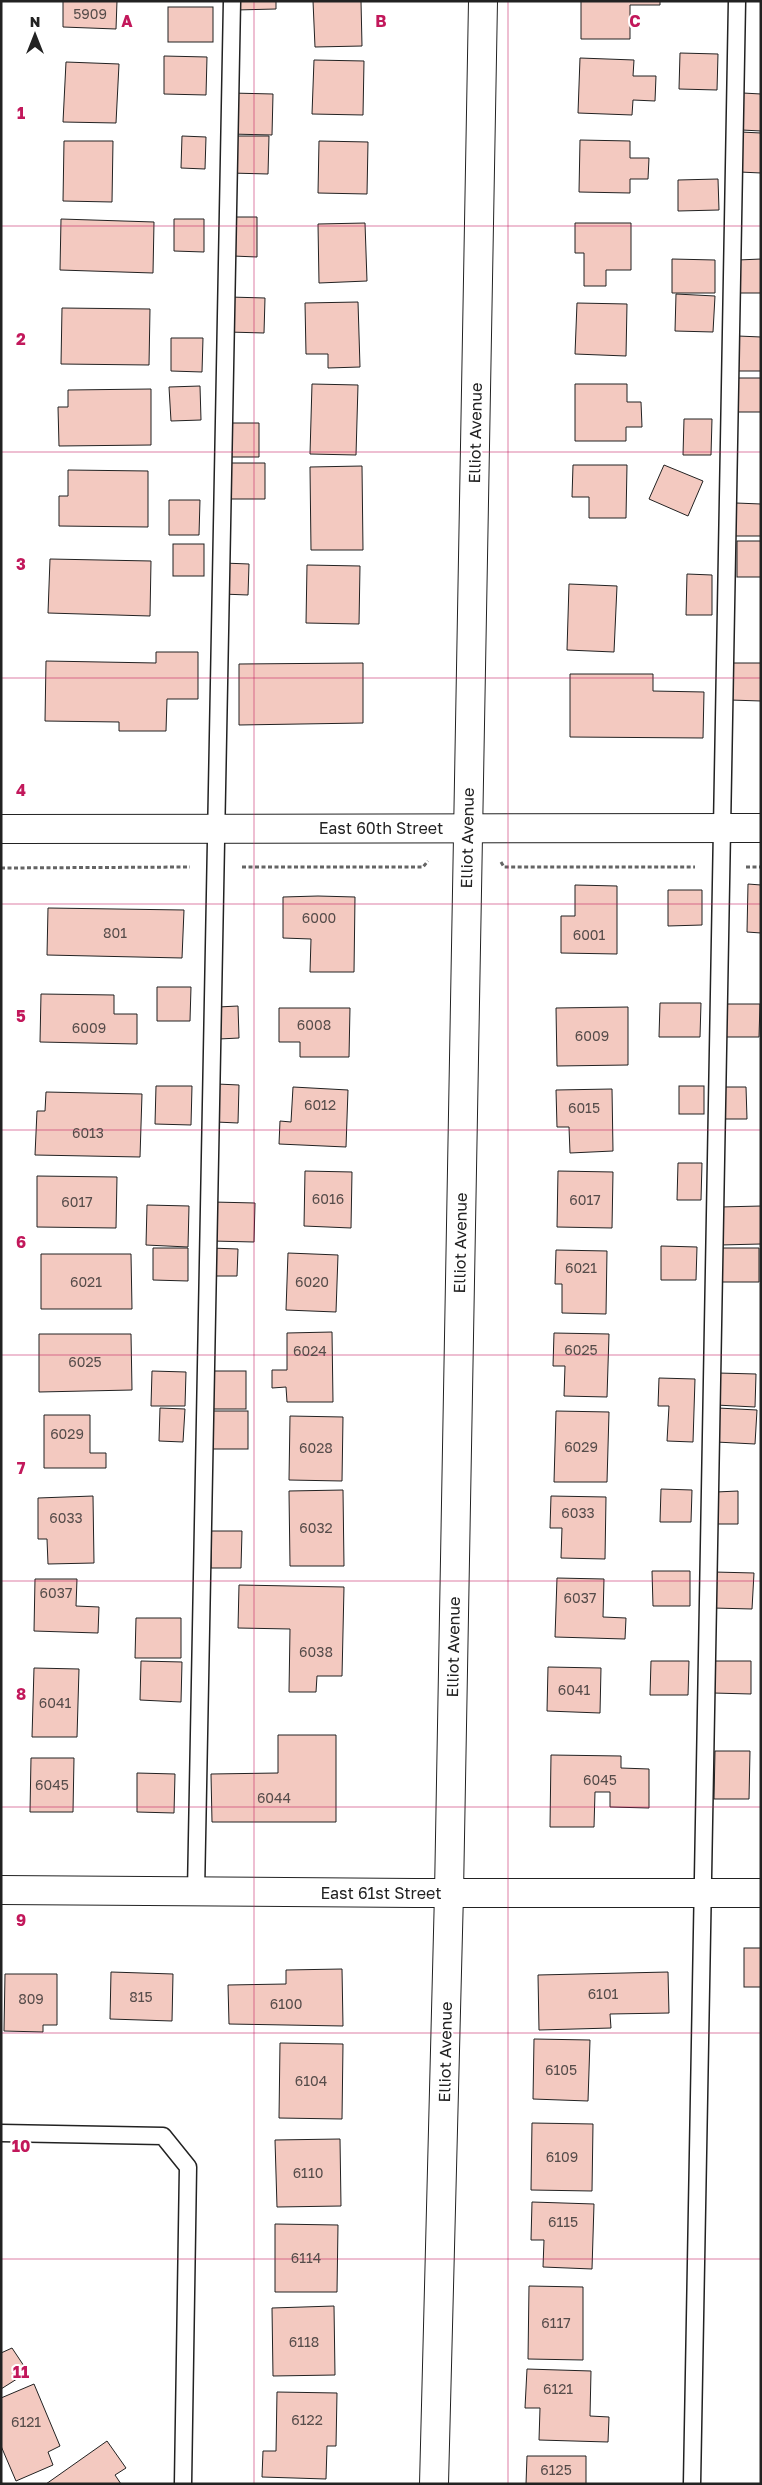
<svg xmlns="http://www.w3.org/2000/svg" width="762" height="2485" viewBox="0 0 762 2485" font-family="'Golos Text',sans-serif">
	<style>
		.building { fill: #f3c9c0; stroke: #222 }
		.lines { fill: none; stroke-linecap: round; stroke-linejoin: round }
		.service-casing { stroke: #222; stroke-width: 19 }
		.minor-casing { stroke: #222; stroke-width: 30 }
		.tertiary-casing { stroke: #222; stroke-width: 30 }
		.path { stroke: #646464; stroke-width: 3; stroke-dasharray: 4 2.5; stroke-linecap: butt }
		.service { stroke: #fff; stroke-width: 16 }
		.minor { stroke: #fff; stroke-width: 28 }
		.tertiary { stroke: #fff; stroke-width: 28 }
		.grid { fill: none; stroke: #c2185b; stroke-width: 1; stroke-opacity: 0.55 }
		.labels { text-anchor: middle; stroke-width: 4; stroke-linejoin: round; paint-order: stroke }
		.number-label { font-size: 14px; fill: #564c4a }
		.street-label { font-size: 16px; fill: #222; stroke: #fff }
		.grid-label { font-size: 16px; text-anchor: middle; font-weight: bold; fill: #c2185b; stroke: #fff; stroke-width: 4; stroke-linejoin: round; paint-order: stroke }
	</style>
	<rect width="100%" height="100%" fill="#fff"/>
	<!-- building -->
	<g class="building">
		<polygon points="63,1 117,1 116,29 63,27"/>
		<polygon points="236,1 276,1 276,9 236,10"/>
		<polygon points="313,1 361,1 362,46 315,47"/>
		<polygon points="581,1 660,1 660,5 630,5 630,39 581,39"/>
		<rect x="168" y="7" width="45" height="35"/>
		<polygon points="680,53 718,54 717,90 679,89"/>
		<polygon points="164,56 207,57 206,95 164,94"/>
		<polygon points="580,58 634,60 633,76 656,76 655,101 633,100 632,115 578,113"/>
		<polygon points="314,60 364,61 363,115 312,114"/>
		<polygon points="66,62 119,64 116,123 63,122"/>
		<polygon points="231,93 273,94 272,135 230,134"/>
		<polygon points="743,93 761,94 761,131 742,130"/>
		<polygon points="741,132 761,133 761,173 740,172"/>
		<polygon points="182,136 206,137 205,169 181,168"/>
		<polygon points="231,136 269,136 268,174 230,173"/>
		<polygon points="580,140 630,141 630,158 649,158 648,179 630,179 630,193 579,192"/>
		<polygon points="64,141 113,141 112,202 63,201"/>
		<polygon points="319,141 368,142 367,194 318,193"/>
		<polygon points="718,179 719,210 678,211 678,180"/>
		<polygon points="234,217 257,217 257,257 233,256"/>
		<polygon points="61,219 154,222 153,273 60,270"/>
		<polygon points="174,219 204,219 204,252 174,251"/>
		<polygon points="365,223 367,281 319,283 318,224"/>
		<polygon points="575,223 631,223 631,270 606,270 606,286 584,286 584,253 575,253"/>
		<polygon points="672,259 715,260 715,293 672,293"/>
		<polygon points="761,259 761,293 739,293 738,260"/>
		<polygon points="676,294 715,296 713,332 675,331"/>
		<polygon points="229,297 265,298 264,333 228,332"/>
		<polygon points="358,302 360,367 328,368 328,354 306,354 305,303"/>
		<polygon points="577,303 627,304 626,356 575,354"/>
		<polygon points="62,308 150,309 149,365 61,364"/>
		<polygon points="738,336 761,337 761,371 737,371"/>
		<polygon points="171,338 203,338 202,372 171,371"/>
		<rect x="737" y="378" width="24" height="34"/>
		<polygon points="312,384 358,385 356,455 310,454"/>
		<polygon points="575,384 627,384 627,402 641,402 642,427 626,427 626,441 575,441"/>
		<polygon points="200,386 201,420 171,421 169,387"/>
		<polygon points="151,389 151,445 59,446 58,407 68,407 68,390"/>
		<polygon points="684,419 712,419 711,455 683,455"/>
		<polygon points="232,423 259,423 259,457 231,457"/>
		<polygon points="227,463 265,463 265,499 226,499"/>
		<polygon points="573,465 627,465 626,518 589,518 589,497 572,497"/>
		<polygon points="664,465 703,481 688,516 649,499"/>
		<polygon points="362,466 363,550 311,550 310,467"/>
		<polygon points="68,470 148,471 148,527 59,526 59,496 68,496"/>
		<polygon points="169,500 200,500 199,535 169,535"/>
		<polygon points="736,503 761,504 761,536 735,536"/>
		<rect x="737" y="541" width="24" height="36"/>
		<rect x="173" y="544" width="31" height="32"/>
		<polygon points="50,559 151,561 150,616 48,613"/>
		<polygon points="223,563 249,564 248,595 222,594"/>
		<polygon points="307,565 360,566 359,624 306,623"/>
		<polygon points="687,574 712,575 712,615 686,615"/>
		<polygon points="569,584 617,586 614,652 567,650"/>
		<polygon points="156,652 198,652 198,699 167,699 166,731 119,731 119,722 45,721 46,661 156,663"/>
		<polygon points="363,663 363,723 239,725 239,664"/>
		<polygon points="731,663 761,663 761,701 730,700"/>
		<polygon points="570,674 653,674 653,691 704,692 703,738 570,737"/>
		<polygon points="748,884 761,885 761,933 747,932"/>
		<polygon points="575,885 617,886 617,954 561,953 561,916 575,916"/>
		<polygon points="668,890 702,890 702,925 668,926"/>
		<polygon points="318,896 355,897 354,972 310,972 311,939 283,938 283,897"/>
		<polygon points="48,908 184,910 182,958 47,955"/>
		<polygon points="157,987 191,987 190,1021 157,1021"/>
		<polygon points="41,994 114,995 114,1014 137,1014 137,1044 40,1042"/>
		<polygon points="660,1003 701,1003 700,1037 659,1037"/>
		<polygon points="725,1004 760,1004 759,1037 724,1037"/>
		<polygon points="238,1006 239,1038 219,1039 218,1007"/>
		<polygon points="628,1007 628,1065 557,1066 556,1008"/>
		<polygon points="279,1008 350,1008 349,1057 300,1057 300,1042 279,1042"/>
		<polygon points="217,1084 239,1085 238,1123 216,1122"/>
		<polygon points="156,1086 192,1086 191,1125 155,1124"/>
		<rect x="679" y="1086" width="25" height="28"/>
		<polygon points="293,1087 348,1090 346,1147 279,1144 280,1121 291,1122"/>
		<polygon points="725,1087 746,1087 747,1119 725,1119"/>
		<polygon points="612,1089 613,1151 570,1153 569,1127 557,1127 556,1090"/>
		<polygon points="46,1092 142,1094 140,1157 35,1155 37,1111 45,1111"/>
		<polygon points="678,1163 702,1163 701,1200 677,1200"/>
		<polygon points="305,1171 352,1172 351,1228 304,1226"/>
		<polygon points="558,1171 613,1172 612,1228 557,1227"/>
		<polygon points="37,1176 117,1177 116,1228 37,1227"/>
		<polygon points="213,1202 255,1203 254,1242 212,1241"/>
		<polygon points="147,1205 189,1206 188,1247 146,1245"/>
		<polygon points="761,1206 761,1244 720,1245 720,1207"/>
		<polygon points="661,1246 697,1247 696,1280 661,1280"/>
		<polygon points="153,1248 188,1248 188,1281 153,1280"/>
		<polygon points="210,1248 238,1249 237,1276 209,1276"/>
		<polygon points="720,1248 759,1248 759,1282 719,1282"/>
		<polygon points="556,1250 607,1251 606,1314 562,1313 562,1284 555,1284"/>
		<polygon points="288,1253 338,1255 336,1312 286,1310"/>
		<polygon points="41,1254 131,1254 132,1309 41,1309"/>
		<polygon points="332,1332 333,1402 287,1402 286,1387 272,1388 272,1370 287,1370 287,1333"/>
		<polygon points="554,1333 609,1334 607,1397 564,1396 565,1366 553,1366"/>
		<polygon points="39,1334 131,1334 132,1390 39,1392"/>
		<polygon points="152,1371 186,1372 185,1406 151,1406"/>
		<rect x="209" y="1371" width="37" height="38"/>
		<polygon points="718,1373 756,1374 755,1407 716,1405"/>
		<polygon points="659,1378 695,1379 693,1442 667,1441 669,1406 658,1406"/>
		<polygon points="160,1408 185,1409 183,1442 159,1441"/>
		<polygon points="718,1408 757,1410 755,1444 716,1442"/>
		<rect x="208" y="1411" width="40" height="38"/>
		<polygon points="556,1411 609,1412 607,1482 554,1482"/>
		<polygon points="44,1415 90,1415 90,1453 106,1453 106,1468 44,1468"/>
		<polygon points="290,1416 343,1417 342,1481 289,1480"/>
		<polygon points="661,1489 692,1490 691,1522 660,1522"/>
		<polygon points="343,1490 344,1566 290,1566 289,1491"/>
		<polygon points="738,1491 738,1524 717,1524 716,1492"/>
		<polygon points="93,1496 94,1563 48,1564 47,1539 38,1539 38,1498"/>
		<polygon points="551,1496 606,1497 605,1559 561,1558 562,1528 550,1528"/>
		<polygon points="211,1531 242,1531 241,1568 211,1568"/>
		<polygon points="652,1571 690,1571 690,1606 653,1606"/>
		<polygon points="714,1572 754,1573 752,1609 713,1608"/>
		<polygon points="557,1578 604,1579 603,1617 626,1618 625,1639 555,1637"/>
		<polygon points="35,1579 77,1579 76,1606 99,1607 98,1633 34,1631"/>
		<polygon points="239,1585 344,1587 342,1676 317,1676 316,1692 289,1692 290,1629 238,1628"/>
		<polygon points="136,1618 181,1618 181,1658 135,1658"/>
		<polygon points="141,1661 182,1662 181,1702 140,1700"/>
		<polygon points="651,1661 689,1661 688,1695 650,1695"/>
		<polygon points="713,1661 751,1661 751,1694 713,1693"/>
		<polygon points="548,1667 601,1668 600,1713 547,1711"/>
		<polygon points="34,1668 79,1669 77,1737 32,1737"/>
		<polygon points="278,1735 336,1735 336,1822 212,1822 211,1774 278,1773"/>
		<polygon points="715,1751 750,1751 749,1799 714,1799"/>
		<polygon points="551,1755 621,1756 621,1768 649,1769 649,1808 610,1807 610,1792 595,1792 594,1827 550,1827"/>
		<polygon points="31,1758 74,1758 73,1812 30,1812"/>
		<polygon points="137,1773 175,1774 174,1813 137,1812"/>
		<rect x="744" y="1948" width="17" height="39"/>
		<polygon points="342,1969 343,2026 229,2024 228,1985 286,1984 286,1970"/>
		<polygon points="111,1972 173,1974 172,2021 110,2019"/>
		<polygon points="668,1972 669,2013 610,2014 611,2028 539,2030 538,1975"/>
		<polygon points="5,1974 57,1974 57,2025 43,2025 43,2032 4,2031"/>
		<polygon points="534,2039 590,2040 588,2101 533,2099"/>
		<polygon points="280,2043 343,2044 342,2119 279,2118"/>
		<polygon points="532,2123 593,2124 592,2191 531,2190"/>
		<polygon points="340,2139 341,2206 277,2207 275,2140"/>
		<polygon points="532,2202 594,2204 592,2269 543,2267 544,2240 531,2240"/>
		<polygon points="275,2224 338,2225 337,2292 275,2292"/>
		<polygon points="529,2286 583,2287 583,2360 528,2359"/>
		<polygon points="334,2306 335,2375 273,2376 272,2308"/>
		<polygon points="12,2348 28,2372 1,2389 1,2353"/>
		<polygon points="527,2369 591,2371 590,2416 609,2417 608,2442 539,2440 540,2408 525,2408"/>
		<polygon points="34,2384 60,2446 48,2452 53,2465 16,2481 1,2446 1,2398"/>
		<polygon points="277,2392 337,2393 336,2446 327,2446 326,2479 262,2477 263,2451 276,2451"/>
		<polygon points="107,2441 126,2468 115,2475 121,2484 46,2484"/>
		<polygon points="527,2456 586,2456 586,2484 526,2484"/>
	</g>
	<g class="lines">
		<defs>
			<g id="service">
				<polyline points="196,1892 232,1"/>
				<polyline points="1,2133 163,2136 188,2167 183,2484"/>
				<polyline points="692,2484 737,1"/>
			</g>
			<g id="minor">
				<polyline points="1,1890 415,1893 761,1893"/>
				<polyline points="434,2484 449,1893 483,1"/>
			</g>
			<polyline id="tertiary" points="1,829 761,828"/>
		</defs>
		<!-- service casing -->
		<use href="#service" class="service-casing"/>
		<!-- minor casing -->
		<use href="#minor" class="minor-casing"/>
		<!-- tertiary casing -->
		<use href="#tertiary" class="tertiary-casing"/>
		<!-- path -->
		<g class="path">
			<polyline points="501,862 504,867 695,867"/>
			<polyline points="242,867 423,867 428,861"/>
			<polyline points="746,867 761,867"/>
			<polyline points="1,868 190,867"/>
		</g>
		<!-- service -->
		<use href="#service" class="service"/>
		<!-- minor -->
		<use href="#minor" class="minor"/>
		<!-- tertiary -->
		<use href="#tertiary" class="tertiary"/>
	</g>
	<!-- grid -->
	<path class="grid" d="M254,1V2484M508,1V2484M1,226H761M1,452H761M1,678H761M1,904H761M1,1130H761M1,1355H761M1,1581H761M1,1807H761M1,2033H761M1,2259H761"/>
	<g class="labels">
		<!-- number labels -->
		<g class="number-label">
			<text x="90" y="19">5909</text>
			<text x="319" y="923">6000</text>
			<text x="115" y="938">801</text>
			<text x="589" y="940">6001</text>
			<text x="314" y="1030">6008</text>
			<text x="89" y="1033">6009</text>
			<text x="592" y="1041">6009</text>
			<text x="320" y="1110">6012</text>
			<text x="584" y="1113">6015</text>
			<text x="88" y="1138">6013</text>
			<text x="328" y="1204">6016</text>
			<text x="585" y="1205">6017</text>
			<text x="77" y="1207">6017</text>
			<text x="581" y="1273">6021</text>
			<text x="86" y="1287">6021</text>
			<text x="312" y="1287">6020</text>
			<text x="581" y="1355">6025</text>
			<text x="310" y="1356">6024</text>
			<text x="85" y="1367">6025</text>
			<text x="67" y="1439">6029</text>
			<text x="581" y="1452">6029</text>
			<text x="316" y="1453">6028</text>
			<text x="578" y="1518">6033</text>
			<text x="66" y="1523">6033</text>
			<text x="316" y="1533">6032</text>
			<text x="56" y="1598">6037</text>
			<text x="580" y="1603">6037</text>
			<text x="316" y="1657">6038</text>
			<text x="574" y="1695">6041</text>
			<text x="55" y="1708">6041</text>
			<text x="600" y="1785">6045</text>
			<text x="52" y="1790">6045</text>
			<text x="274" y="1803">6044</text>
			<text x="603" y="1999">6101</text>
			<text x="141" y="2002">815</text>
			<text x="31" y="2004">809</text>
			<text x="286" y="2009">6100</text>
			<text x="561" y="2075">6105</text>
			<text x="311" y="2086">6104</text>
			<text x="562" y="2162">6109</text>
			<text x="308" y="2178">6110</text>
			<text x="563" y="2227">6115</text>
			<text x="306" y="2263">6114</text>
			<text x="556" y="2328">6117</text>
			<text x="304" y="2347">6118</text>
			<text x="558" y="2394">6121</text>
			<text x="307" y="2425">6122</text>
			<text x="26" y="2427">6121</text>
			<text x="556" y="2475">6125</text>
		</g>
		<!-- street labels -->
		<g class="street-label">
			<text transform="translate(475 433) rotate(-89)" y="6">Elliot Avenue</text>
			<text x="381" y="834">East 60th Street</text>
			<text transform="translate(467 838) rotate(-89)" y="6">Elliot Avenue</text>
			<text transform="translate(460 1243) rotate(-89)" y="6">Elliot Avenue</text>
			<text transform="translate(453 1647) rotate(-89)" y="6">Elliot Avenue</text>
			<text x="381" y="1899">East 61st Street</text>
			<text transform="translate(445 2052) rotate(-89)" y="6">Elliot Avenue</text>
		</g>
	</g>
	<g class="grid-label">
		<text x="127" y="27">A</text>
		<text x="381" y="27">B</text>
		<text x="635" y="27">C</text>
		<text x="21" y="119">1</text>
		<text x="21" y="345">2</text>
		<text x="21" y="570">3</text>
		<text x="21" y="796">4</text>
		<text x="21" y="1022">5</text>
		<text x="21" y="1248">6</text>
		<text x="21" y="1474">7</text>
		<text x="21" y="1700">8</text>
		<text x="21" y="1926">9</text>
		<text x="21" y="2152">10</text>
		<text x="21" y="2378">11</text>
	</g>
	<!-- border -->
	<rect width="762" height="2485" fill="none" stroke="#222222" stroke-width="5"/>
	<!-- north arrow -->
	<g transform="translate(35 35)" stroke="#ffffff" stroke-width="4" paint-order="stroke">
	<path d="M0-4L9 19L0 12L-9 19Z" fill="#222222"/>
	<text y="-8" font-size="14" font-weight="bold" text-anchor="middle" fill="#222222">N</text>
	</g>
</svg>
